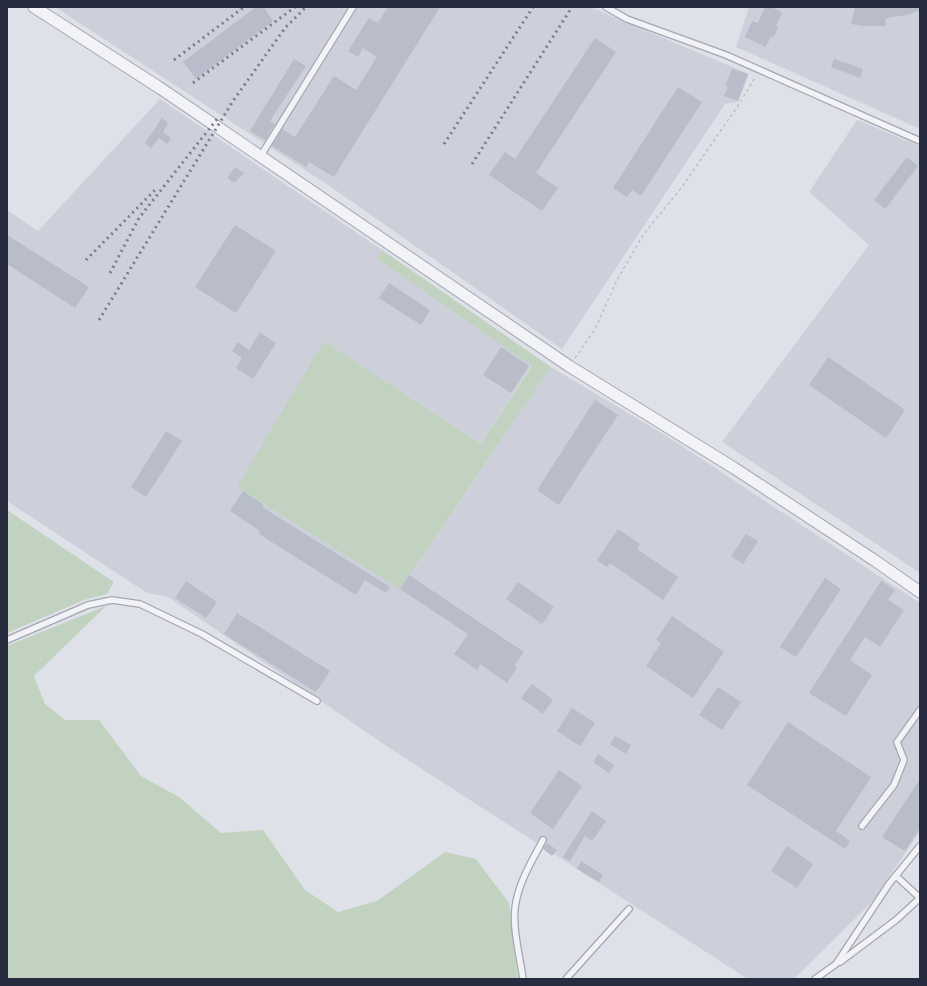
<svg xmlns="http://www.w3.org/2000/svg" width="927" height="986" viewBox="0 0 927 986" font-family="'Open Sans',sans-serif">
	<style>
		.built { fill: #cdd0db }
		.green { fill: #c1d3c0 }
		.building { fill: #b9bcc9 }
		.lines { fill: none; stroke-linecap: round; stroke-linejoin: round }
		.service-casing { stroke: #a4a7b3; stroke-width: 8 }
		.minor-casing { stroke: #a4a7b3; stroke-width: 13 }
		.path { stroke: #bdbfc7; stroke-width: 1.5; stroke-dasharray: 3 3; stroke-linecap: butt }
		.service { stroke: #f2f3f7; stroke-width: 5.5 }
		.minor { stroke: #f2f3f7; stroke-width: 11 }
		.rail { stroke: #787d93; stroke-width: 3; stroke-dasharray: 2 4; stroke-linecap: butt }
	</style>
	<rect width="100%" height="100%" fill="#dfe1e9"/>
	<!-- built -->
	<g class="built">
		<polygon points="55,7 590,7 749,74 738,102 725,104 562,349 331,187"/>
		<polygon points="749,7 920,7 920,129 736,47"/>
		<polygon points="160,99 382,250 377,259 532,365 481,444 324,341 400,589 551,367 668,437 920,603 920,831 873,901 794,979 748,979 391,749 168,597 147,593 7,501 7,210 38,231"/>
		<polygon points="857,120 920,146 920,573 722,442 869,245 809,192"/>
	</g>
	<!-- green -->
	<g class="green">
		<polygon points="382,250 551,367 400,589 237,487 324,341 481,444 532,366 377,259"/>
		<polygon points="7,510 114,582 107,594 84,600 7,633"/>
		<polygon points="106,606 34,676 45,704 65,720 99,720 141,776 179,797 221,833 263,830 305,890 338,912 377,901 445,852 476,859 509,903 518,979 7,979 7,646"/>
	</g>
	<!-- building -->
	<g class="building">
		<polygon points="256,7 264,7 273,21 196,79 183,62"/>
		<polygon points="388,7 440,7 334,177 309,162 306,167 272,146 282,129 295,137 334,76 356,90 377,57 363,48 358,57 348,51 369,18 378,23"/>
		<polygon points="765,7 771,7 782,12 776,26 778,27 774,37 771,36 766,47 745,37 752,21 758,23"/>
		<polygon points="855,7 920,7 920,10 907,15 886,18 885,26 864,26 851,24"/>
		<polygon points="595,38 616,52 536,173 558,188 542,211 489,175 505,152 515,159"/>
		<polygon points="294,59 306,66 270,121 275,124 265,140 250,131"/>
		<polygon points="834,59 863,69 860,78 831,67"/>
		<polygon points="732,69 748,74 738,101 724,96 728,87 725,86"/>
		<polygon points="678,87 702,102 641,196 632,190 627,197 613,188"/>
		<polygon points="162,118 168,123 163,132 171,138 167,144 159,138 151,148 145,143"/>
		<polygon points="907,157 918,166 885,209 874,200"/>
		<polygon points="235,167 244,173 234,183 227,178"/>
		<polygon points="235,225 276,251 236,313 195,287"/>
		<polygon points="7,235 89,287 75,308 7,264"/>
		<polygon points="389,283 430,310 421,325 379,298"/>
		<polygon points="260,332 276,343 253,379 236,368 242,358 232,351 238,342 249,350"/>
		<polygon points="501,347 529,366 511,393 483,375"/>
		<polygon points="828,357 905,410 886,438 809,385"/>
		<polygon points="595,400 618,415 559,505 537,490"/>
		<polygon points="166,431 182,441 146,497 131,487"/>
		<polygon points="243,491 264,505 262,507 390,587 386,593 365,580 356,595 259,534 260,531 230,511"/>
		<polygon points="618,529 640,544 637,549 678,577 663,600 610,563 607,567 597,560"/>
		<polygon points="746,534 758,541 743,564 731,556"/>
		<polygon points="409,575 524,652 514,666 517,668 507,683 480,664 477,670 454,654 468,634 400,589"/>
		<polygon points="825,578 841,589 796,657 780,647"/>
		<polygon points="186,581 217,602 206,618 175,598"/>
		<polygon points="881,581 895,590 888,600 904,610 880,647 865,637 850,660 872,675 846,716 809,693"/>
		<polygon points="518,582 554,607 542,624 506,599"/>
		<polygon points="237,613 330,671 316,692 224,634"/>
		<polygon points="672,616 724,652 693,698 646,666 661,643 656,640"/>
		<polygon points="532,684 553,700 543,714 521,698"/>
		<polygon points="718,687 741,702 722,730 699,715"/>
		<polygon points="572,708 595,723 580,746 557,731"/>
		<polygon points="788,722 871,777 836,831 850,841 845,849 747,785"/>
		<polygon points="615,736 631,745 626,754 610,744"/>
		<polygon points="598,754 614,765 609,773 593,762"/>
		<polygon points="559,770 582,786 553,829 530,813"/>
		<polygon points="920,779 920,828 905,851 882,837"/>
		<polygon points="592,811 606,821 592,841 585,836 570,861 563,857"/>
		<polygon points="547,843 557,850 552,856 543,849"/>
		<polygon points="787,846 813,864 797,888 771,871"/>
		<polygon points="581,861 603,875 599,882 577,869"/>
	</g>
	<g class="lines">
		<defs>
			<g id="service">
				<polyline points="606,7 627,19 726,55 920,141"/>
				<polyline points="260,157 353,7"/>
				<polyline points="7,640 88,605 112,600 140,604 202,634 317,701"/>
				<polyline points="862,826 894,785 904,760 897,742 920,710"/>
				<polyline points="896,876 920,898"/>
				<polyline points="840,962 896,920 920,898"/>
				<path d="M523,979C520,956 511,924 516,902C520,880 533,859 543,840"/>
				<polyline points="566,979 629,909"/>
				<polyline points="815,979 836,964 889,884 920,846"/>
			</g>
			<polyline id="minor" points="34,7 160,88 569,366 734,468 874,560 920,592"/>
		</defs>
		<!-- service casing -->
		<use href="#service" class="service-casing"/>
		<!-- minor casing -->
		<use href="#minor" class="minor-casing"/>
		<!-- path -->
		<polyline class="path" points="575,358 595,329 617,280 643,235 682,187 741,101 756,76"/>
		<!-- service -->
		<use href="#service" class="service"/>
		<!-- minor -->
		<use href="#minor" class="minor"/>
		<!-- rail -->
		<g class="rail">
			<polyline points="174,60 244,7"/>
			<polyline points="193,83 295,7"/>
			<polyline points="444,144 533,7"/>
			<polyline points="472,164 572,7"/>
			<polyline points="86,260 155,190"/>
			<polyline points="110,273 139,218 217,119"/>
			<polyline points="99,320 233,101 285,28 306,7"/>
		</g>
	</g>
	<!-- border -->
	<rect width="927" height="986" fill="none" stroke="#272c40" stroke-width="16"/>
</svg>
